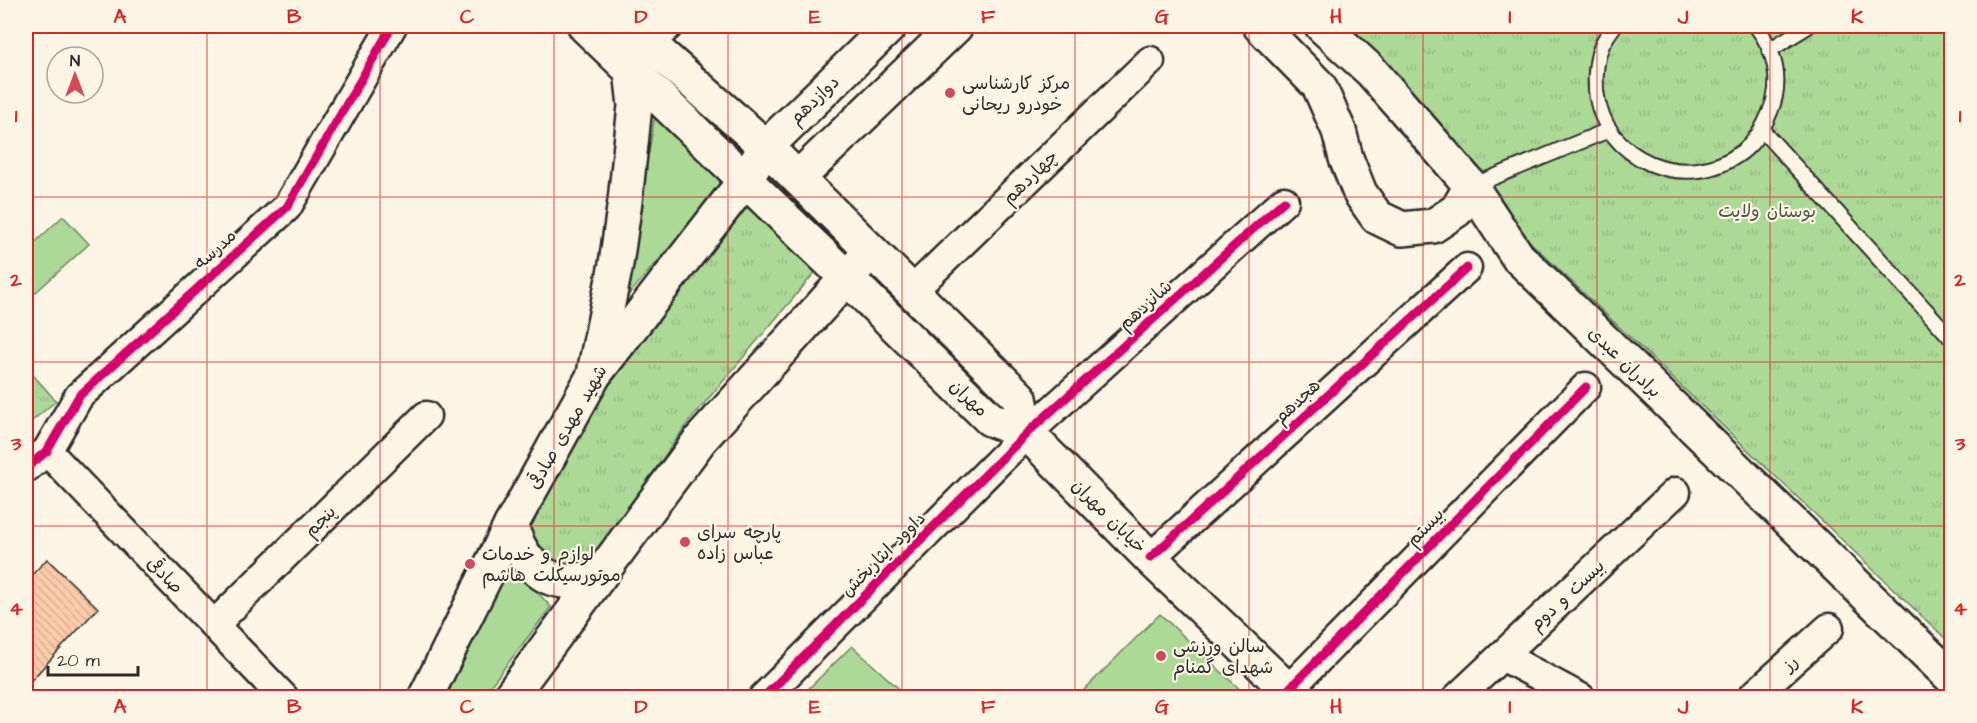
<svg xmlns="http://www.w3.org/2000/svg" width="1977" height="723" viewBox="0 0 1977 723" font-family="'Architects Daughter','Playpen Sans Arabic',sans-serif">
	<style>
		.park { fill: url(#park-tufts); stroke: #6c8261; stroke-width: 1.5 }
		.garden { fill: #add997; stroke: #6c8261; stroke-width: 1.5 }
		.building { fill: url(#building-back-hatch); stroke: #2b2b2b; stroke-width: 1.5 }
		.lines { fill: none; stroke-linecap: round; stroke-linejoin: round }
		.lane-casing { stroke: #2b2b2b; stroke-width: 18 }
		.street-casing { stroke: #2b2b2b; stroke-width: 33 }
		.secondary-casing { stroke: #2b2b2b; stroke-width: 38 }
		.lane { stroke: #fcf5e5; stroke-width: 14 }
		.street { stroke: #fcf5e5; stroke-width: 28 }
		.secondary { stroke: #fcf5e5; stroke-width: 33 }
		.cycleway-casing { stroke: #fcf5e5; stroke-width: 13 }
		.cycleway { stroke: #d6006c; stroke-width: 9 }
		.grid { fill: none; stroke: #d62828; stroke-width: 1.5; stroke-opacity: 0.55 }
		.poi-dot { fill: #d1495b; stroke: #fcf5e5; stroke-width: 2 }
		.labels { text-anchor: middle; stroke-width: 4.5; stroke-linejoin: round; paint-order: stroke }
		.poi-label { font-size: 18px; fill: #2b2b2b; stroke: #fcf5e5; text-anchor: start }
		.street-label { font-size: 18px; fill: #2b2b2b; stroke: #fcf5e5 }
		.park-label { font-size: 18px; fill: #4c5646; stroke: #fcf5e5 }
		.neatline { fill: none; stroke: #d62828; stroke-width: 2 }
		.grid-label { font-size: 20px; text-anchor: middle; font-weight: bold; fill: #d62828 }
	</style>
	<defs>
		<pattern id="park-tufts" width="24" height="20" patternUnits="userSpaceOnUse" patternTransform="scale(1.5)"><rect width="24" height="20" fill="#add997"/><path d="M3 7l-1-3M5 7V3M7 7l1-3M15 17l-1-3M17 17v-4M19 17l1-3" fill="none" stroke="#95ba82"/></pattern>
		<pattern id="building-back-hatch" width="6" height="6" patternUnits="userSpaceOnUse" patternTransform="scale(1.5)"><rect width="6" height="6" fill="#fccbab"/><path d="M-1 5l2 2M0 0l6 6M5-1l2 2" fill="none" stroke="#d8ae93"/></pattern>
	</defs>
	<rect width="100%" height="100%" fill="#fcf5e5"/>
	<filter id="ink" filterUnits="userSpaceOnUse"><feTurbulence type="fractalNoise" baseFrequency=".0167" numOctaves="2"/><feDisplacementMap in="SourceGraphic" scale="12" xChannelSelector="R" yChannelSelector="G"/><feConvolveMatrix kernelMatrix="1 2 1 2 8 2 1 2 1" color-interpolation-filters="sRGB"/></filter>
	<g filter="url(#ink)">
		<!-- park -->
		<g class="park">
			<polygon points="1304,26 1951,26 1951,644"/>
			<path d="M745,203L816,271L687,424L607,538C587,561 573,581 546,552C539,544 530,534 528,523L602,390Z"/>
			<polygon points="26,367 56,401 26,426"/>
		</g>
		<!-- garden -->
		<g class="garden">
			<polygon points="655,115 727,181 624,300"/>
			<polygon points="63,216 89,244 35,293 26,282 26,251"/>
			<polygon points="513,573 531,585 551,607 482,697 439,698 504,576"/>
			<polygon points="1160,614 1248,697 1077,697"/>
			<polygon points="852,646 908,697 800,697"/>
		</g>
		<!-- building -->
		<polygon class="building" points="47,559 98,608 26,686 26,581"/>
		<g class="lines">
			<defs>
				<g id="lane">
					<path d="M1614,26C1610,32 1605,38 1602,45C1596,59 1595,75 1596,90C1602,160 1686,195 1742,152C1755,142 1764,127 1770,112C1783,82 1775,50 1756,26"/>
					<polyline points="1771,49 1808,26"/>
					<polyline points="1762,130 1952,339"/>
					<polyline points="1472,186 1609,130"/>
				</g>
				<g id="street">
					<polyline points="649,43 668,26"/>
					<polyline points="911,292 1150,61"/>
					<polyline points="47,451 284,698"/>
					<polyline points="26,468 47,451 79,396 287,207 392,26"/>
					<polyline points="1150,558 1467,268"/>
					<polyline points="214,625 426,416"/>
					<polyline points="1502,656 1581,698"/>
					<polyline points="1288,690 1586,387"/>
					<polyline points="763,698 1027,433 1284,201"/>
					<polyline points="1457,698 1676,492"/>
					<polyline points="1751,698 1829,628"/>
				</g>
				<g id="secondary">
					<polyline points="585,26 847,278 990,419 1027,433 1150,558 1296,698"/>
					<polyline points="629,26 766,147 1020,398 1027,433"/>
					<polyline points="1260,26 1319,86 1339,131 1346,158 1360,193 1377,217 1402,229 1433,226 1457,210 1471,186"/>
					<polyline points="1322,26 1371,71 1471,186 1518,257 1952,678"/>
					<polyline points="798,178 956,26"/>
					<polyline points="595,368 616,264 625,201 635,106 631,70"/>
					<path d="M511,525C518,551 536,580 566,581C576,582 589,578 599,576"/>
					<polyline points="425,698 511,525 594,375 745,180 766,147 890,26"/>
					<polyline points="509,698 700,440 862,261"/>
				</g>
			</defs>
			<!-- lane casing -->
			<use href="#lane" class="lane-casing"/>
			<!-- street casing -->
			<use href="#street" class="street-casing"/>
			<!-- secondary casing -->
			<use href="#secondary" class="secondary-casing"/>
			<!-- lane -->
			<use href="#lane" class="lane"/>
			<!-- street -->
			<use href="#street" class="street"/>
			<!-- secondary -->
			<use href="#secondary" class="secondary"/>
			<defs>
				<g id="cycleway">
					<polyline points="26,468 47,451 79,396 287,207 392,26"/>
					<polyline points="1150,558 1467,268"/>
					<polyline points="1288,690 1586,387"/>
					<polyline points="763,698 1027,433 1284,201"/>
				</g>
			</defs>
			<!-- cycleway casing -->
			<use href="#cycleway" class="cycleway-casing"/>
			<!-- cycleway -->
			<use href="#cycleway" class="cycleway"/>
		</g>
	</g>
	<!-- grid -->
	<path class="grid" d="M207,26V698M380,26V698M554,26V698M728,26V698M902,26V698M1075,26V698M1249,26V698M1423,26V698M1597,26V698M1770,26V698M26,197H1952M26,362H1952M26,526H1952"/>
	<!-- markers -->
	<g class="poi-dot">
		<circle cx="950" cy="93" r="6"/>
		<circle cx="685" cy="542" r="6"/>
		<circle cx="470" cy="564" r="6"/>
		<circle cx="1161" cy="656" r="6"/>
	</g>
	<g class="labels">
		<!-- poi labels -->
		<g class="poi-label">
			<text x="962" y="89">مرکز کارشناسی<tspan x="962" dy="21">خودرو ریحانی</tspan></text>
			<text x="697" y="538">پارچه سرای<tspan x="697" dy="21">عباس زاده</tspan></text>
			<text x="482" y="560">لوازم و خدمات<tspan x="482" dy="21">موتورسیکلت هاشم</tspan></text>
			<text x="1173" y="652">سالن ورزشی<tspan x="1173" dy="21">شهدای گمنام</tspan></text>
		</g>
		<!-- street labels -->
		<g class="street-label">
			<text transform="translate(814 100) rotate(-44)" y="6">دوازدهم</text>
			<text transform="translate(1030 177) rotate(-44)" y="6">چهاردهم</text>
			<text transform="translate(215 249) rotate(-42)" y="6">مدرسه</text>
			<text transform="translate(1145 305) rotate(-42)" y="6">شانزدهم</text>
			<text transform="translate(1625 362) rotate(44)" y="6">برادران عبدی</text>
			<text transform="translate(969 398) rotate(44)" y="6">مهران</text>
			<text transform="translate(1297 401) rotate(-43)" y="6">هجدهم</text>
			<text transform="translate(567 427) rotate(-60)" y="6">شهید مهدی صادقی</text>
			<text transform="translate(1109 516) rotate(45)" y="6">خیابان مهران</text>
			<text transform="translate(320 521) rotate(-45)" y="6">پنجم</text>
			<text transform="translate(1425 527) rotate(-46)" y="6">بیستم</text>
			<text transform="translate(883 554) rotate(-45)" y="6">داوود ایثاربخش</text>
			<text transform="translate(165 575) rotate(46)" y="6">صادقی</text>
			<text transform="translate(1567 595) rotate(-43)" y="6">بیست و دوم</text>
			<text transform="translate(1790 663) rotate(-42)" y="6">رز</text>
		</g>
		<!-- park labels -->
		<g class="park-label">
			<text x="1767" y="217">بوستان ولایت</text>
		</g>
	</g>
	<!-- margin -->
	<rect width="1977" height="723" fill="none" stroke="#fcf5e5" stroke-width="66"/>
	<!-- north arrow -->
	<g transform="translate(75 75)"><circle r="28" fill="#fcf5e5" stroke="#a8a49b" stroke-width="1.5"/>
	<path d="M0-4.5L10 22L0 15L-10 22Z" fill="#d1495b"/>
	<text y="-9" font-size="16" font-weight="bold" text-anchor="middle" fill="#2b2b2b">N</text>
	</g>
	<!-- scale -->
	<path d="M48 666v9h90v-9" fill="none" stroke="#2b2b2b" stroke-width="3"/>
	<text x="57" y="666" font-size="18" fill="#2b2b2b" stroke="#fcf5e5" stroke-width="4.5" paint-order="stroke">20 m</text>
	<rect x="33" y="33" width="1911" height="657" class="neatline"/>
	<g class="grid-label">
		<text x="120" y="23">A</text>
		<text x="294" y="23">B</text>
		<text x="467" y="23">C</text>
		<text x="641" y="23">D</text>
		<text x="815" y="23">E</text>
		<text x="988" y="23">F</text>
		<text x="1162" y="23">G</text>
		<text x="1336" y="23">H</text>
		<text x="1510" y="23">I</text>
		<text x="1683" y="23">J</text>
		<text x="1857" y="23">K</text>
		<text x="16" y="122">1</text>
		<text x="1960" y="122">1</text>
		<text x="16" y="286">2</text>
		<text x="1960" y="286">2</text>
		<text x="16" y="450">3</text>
		<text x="1960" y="450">3</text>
		<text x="16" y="615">4</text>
		<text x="1960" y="615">4</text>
		<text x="120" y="713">A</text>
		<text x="294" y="713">B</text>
		<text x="467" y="713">C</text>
		<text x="641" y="713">D</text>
		<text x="815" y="713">E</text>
		<text x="988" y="713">F</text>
		<text x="1162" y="713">G</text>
		<text x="1336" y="713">H</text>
		<text x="1510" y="713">I</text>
		<text x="1683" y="713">J</text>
		<text x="1857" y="713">K</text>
	</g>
</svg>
